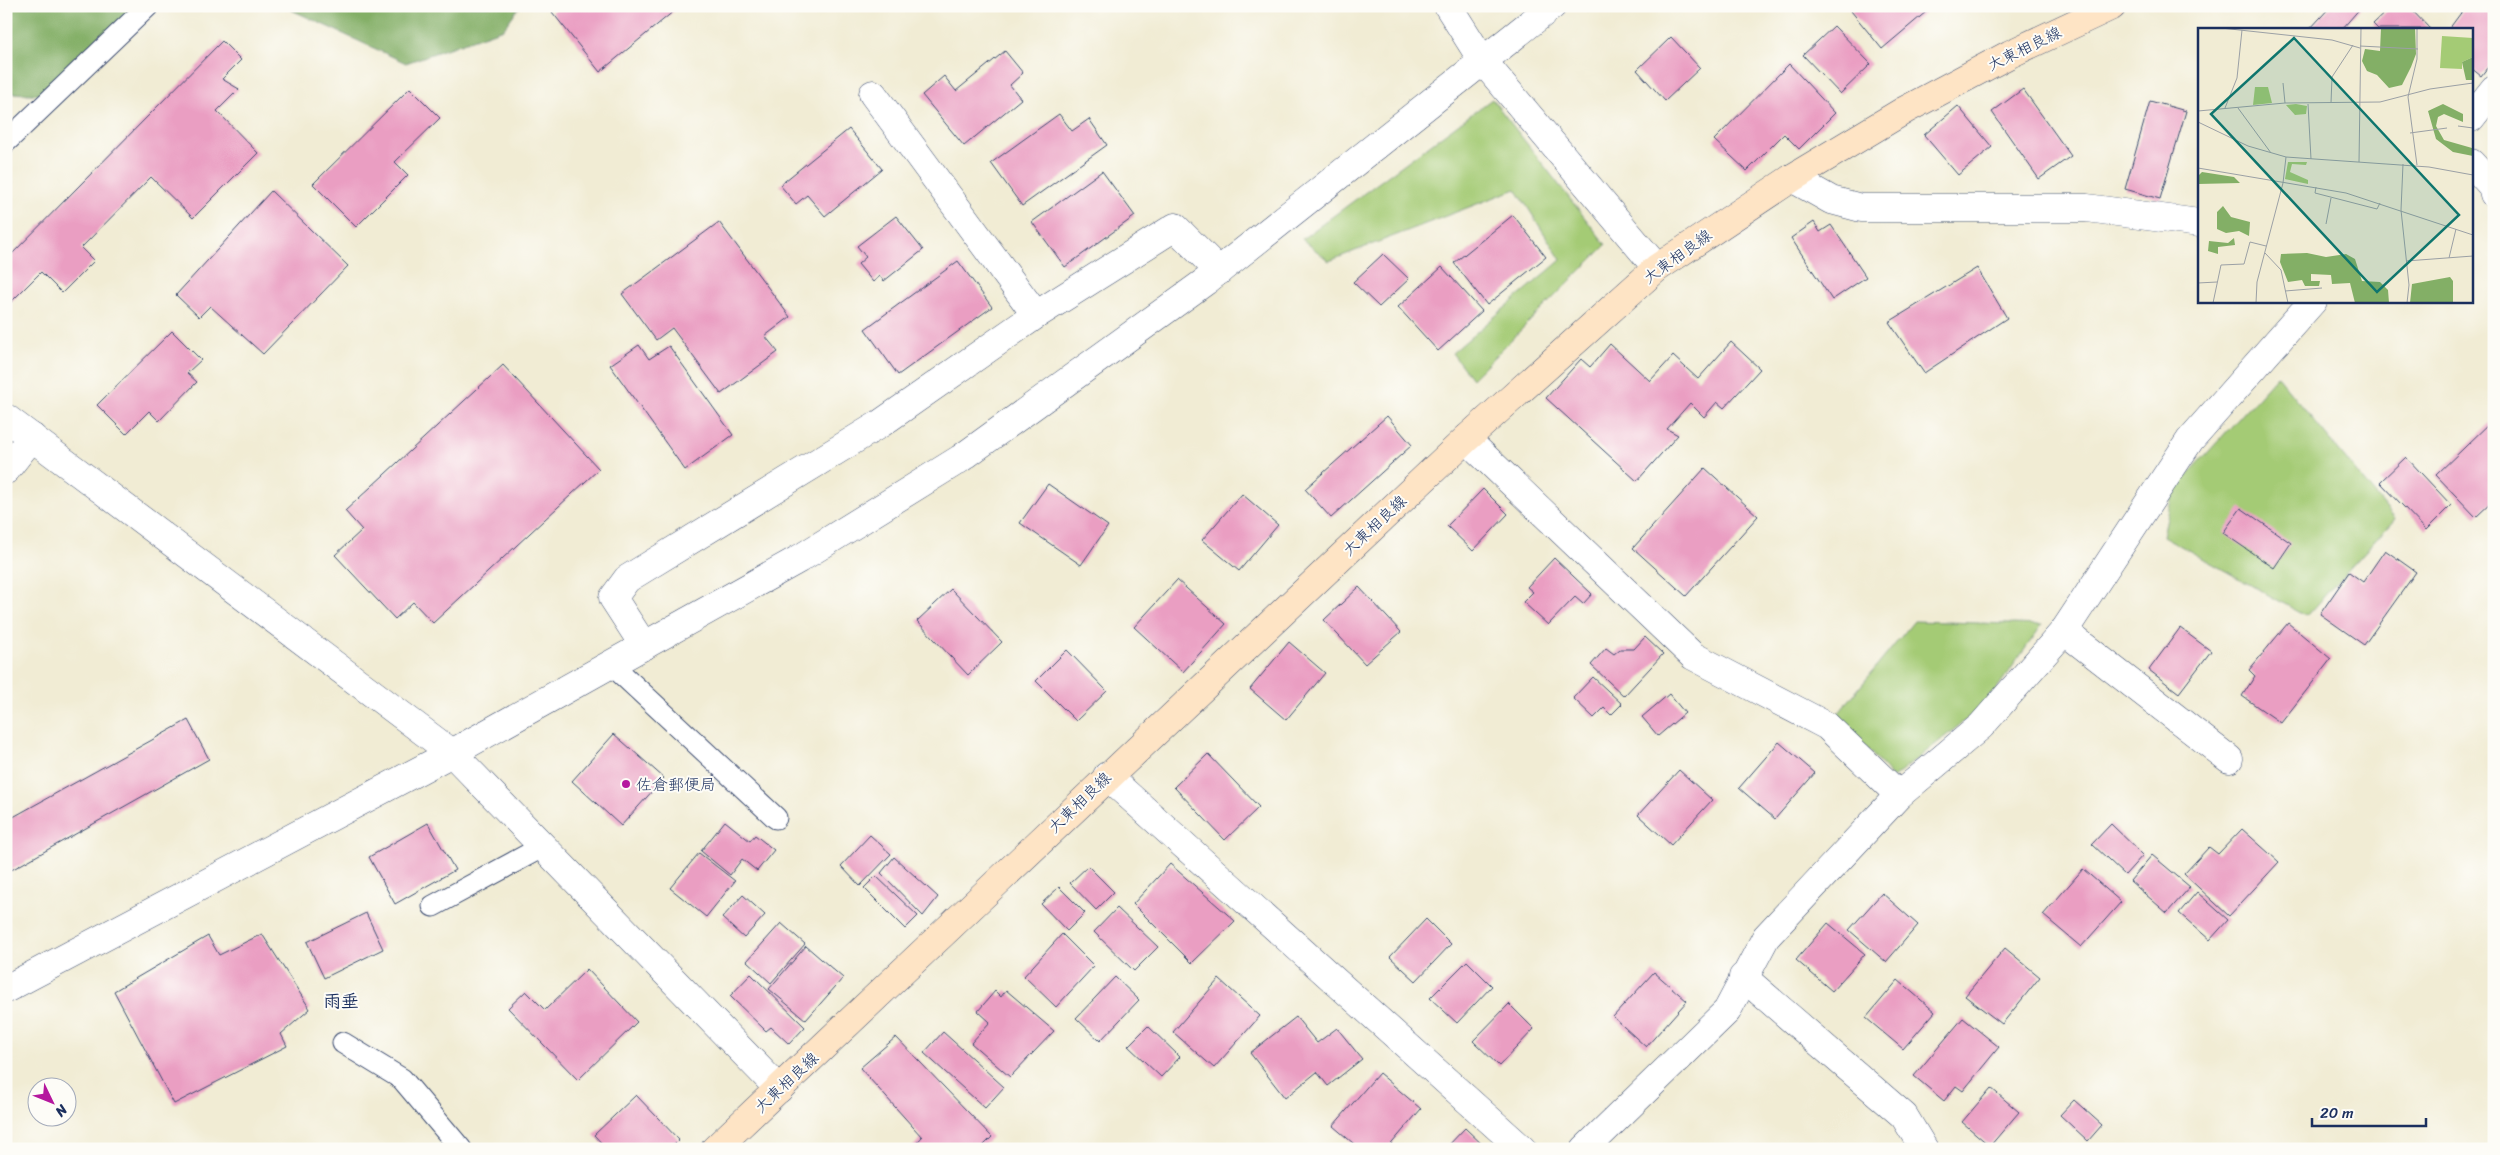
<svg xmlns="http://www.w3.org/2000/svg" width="2500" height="1155" viewBox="0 0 2500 1155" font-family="Sriracha,'Klee One',sans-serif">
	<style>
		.green { fill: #a4cb75; stroke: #607d6a }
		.forest { fill: #83af66; stroke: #4f6f62 }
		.building { fill: #ea9ec2 }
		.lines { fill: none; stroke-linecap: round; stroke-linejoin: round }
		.service-casing { stroke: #3b4b70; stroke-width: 23 }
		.minor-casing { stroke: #3b4b70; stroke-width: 29 }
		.tertiary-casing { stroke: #3b4b70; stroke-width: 29 }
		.secondary-casing { stroke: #3b4b70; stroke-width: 29 }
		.service { stroke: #fff; stroke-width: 21 }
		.minor { stroke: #fff; stroke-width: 28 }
		.tertiary { stroke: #fff; stroke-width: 28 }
		.secondary { stroke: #fee4c5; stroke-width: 28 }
		.poi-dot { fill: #b5179e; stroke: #fdfcf7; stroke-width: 2 }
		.labels { text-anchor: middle; stroke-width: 4; stroke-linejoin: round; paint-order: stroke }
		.street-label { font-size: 16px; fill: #1b2f5e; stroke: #fdfcf7 }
		.poi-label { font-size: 16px; fill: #1b2f5e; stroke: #fdfcf7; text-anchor: start }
		.neighbourhood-label { font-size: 18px; font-weight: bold; fill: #1b2f5e; stroke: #fdfcf7 }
		.inset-road { fill: none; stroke: #9ba0a5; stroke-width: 1 }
		.view { fill: #0f766e; fill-opacity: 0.15; stroke: #0f766e; stroke-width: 2.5 }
		.inset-edge { fill: none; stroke: #1b2f5e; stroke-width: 2.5 }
	</style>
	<rect width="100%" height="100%" fill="#fdfcf7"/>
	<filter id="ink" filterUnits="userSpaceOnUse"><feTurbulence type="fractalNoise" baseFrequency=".02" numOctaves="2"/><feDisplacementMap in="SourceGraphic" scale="10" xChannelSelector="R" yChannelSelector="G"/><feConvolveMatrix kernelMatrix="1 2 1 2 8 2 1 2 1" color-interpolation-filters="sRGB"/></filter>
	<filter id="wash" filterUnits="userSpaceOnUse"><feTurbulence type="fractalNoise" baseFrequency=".0096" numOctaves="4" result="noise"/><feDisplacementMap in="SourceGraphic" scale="20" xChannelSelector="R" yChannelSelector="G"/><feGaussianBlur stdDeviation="1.12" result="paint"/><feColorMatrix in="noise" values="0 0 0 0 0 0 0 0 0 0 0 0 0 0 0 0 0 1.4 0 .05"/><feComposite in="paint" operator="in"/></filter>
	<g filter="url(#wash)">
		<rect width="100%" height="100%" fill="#f1ecd4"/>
		<!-- green -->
		<g class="green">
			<polygon points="1492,99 1606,245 1472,379 1452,353 1561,260 1516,189 1329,261 1302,239"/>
			<polygon points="2277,376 2395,519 2306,616 2163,536 2173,491"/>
			<polygon points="1914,621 2042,625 1986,704 1893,778 1837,715"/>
		</g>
		<!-- forest -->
		<g class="forest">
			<polygon points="6,6 147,6 54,95 6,93"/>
			<polygon points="283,6 520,6 503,29 406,63"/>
		</g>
		<g id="blocks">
			<!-- building -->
			<g class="building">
				<polygon points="560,6 680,6 600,72 552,12"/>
				<polygon points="1856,6 1933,6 1882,49 1851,11"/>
				<polygon points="2331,6 2362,6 2342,29 2310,29"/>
				<polygon points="2392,6 2408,6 2430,29 2378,29 2373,24"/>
				<polygon points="2466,6 2494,6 2494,59 2481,76 2471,68 2471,29 2449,29"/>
				<polygon points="1834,26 1871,64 1840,94 1803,55"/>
				<polygon points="1671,37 1700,68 1665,101 1637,70"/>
				<polygon points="222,41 241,60 222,79 239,89 217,111 258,153 193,218 151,177 81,248 94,261 62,293 41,272 6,307 6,260"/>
				<polygon points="1005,51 1023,73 1010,85 1021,99 964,146 922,95 944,76 956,91"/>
				<polygon points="1789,64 1835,113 1799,149 1784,134 1747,171 1714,140"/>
				<polygon points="410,88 440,118 395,162 408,175 356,227 313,184"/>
				<polygon points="2023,89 2071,156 2039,179 1992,112"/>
				<polygon points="2150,101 2186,111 2160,199 2125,189"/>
				<polygon points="1958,106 1992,147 1958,175 1924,135"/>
				<polygon points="1059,114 1072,131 1089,119 1107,145 1022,206 991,163"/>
				<polygon points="849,129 882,169 825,216 807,195 796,204 780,185"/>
				<polygon points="1102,171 1135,216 1065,267 1032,222"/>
				<polygon points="271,191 348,266 263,354 210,306 199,317 176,295"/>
				<polygon points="1513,215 1546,257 1487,305 1454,263"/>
				<polygon points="896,216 923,250 884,281 880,276 873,282 858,264 866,257 857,246"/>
				<polygon points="719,222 790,317 765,336 778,352 721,394 672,328 656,340 622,294"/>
				<polygon points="1814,222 1820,232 1831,225 1866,277 1832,300 1791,238"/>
				<polygon points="1383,254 1409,279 1379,307 1353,282"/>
				<polygon points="958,261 992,307 898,375 865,329"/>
				<polygon points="1442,267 1482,311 1438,351 1398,307"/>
				<polygon points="1977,268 2007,318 1924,373 1889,322"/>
				<polygon points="172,331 201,360 187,373 197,382 159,421 149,411 126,434 97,405"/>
				<polygon points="1731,342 1760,369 1724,408 1717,402 1704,417 1690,403 1667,429 1678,435 1637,481 1546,398 1581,359 1590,367 1610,344 1650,381 1673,356 1698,379"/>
				<polygon points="639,345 649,359 669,346 733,435 685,470 610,365"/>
				<polygon points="503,365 599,469 433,623 413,602 395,619 335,555 362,530 345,511"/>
				<polygon points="1387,416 1412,445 1331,518 1305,489"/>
				<polygon points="2494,419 2494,500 2476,517 2436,475"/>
				<polygon points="2406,457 2451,505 2426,530 2380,482"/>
				<polygon points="1705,468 1758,516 1686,596 1633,548"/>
				<polygon points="1048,484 1108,526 1081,565 1020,523"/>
				<polygon points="1483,489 1508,514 1473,551 1447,526"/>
				<polygon points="1242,494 1278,525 1239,571 1202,540"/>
				<polygon points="2241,508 2291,543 2274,568 2223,533"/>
				<polygon points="2385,550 2416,572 2364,645 2320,614 2349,572 2363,582"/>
				<polygon points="1554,558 1592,594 1583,604 1575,597 1548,625 1523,602 1533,592 1527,587"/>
				<polygon points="1177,580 1226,624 1183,672 1134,627"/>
				<polygon points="1359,587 1401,632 1365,664 1324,620"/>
				<polygon points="951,589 1002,642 968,675 917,621"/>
				<polygon points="2288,623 2331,659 2281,723 2242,696 2255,676 2249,670"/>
				<polygon points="2180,628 2211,651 2179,693 2149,670"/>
				<polygon points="1645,637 1663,654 1624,696 1591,665 1606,648 1614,654 1620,649 1634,649"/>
				<polygon points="1289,642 1325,673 1286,720 1250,689"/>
				<polygon points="1067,650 1107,691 1076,721 1036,681"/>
				<polygon points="1593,677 1622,704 1611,715 1604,708 1594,718 1573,698"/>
				<polygon points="1669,694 1685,713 1658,736 1642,717"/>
				<polygon points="188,720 209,759 6,873 6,821"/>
				<polygon points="614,734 664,778 621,826 572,781"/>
				<polygon points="1779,742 1815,773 1775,819 1739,788"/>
				<polygon points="1208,754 1259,807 1225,840 1174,787"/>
				<polygon points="1679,770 1712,800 1671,845 1638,815"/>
				<polygon points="725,821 750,841 755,835 774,850 757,871 742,859 730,875 701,851"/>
				<polygon points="428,823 455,870 395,904 369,857"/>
				<polygon points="2111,824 2143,855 2125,875 2092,844"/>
				<polygon points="2242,829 2279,862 2229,916 2184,874 2209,847 2218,854"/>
				<polygon points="870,835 891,854 860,886 841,866"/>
				<polygon points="699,853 735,881 706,917 670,888"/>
				<polygon points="2152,855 2190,887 2167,913 2130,881"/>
				<polygon points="894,857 938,897 923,916 881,873"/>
				<polygon points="1170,864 1235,921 1192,963 1133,904"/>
				<polygon points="1088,866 1114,892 1096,910 1070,883"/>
				<polygon points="2083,869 2121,902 2081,947 2043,915"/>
				<polygon points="876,876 918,916 905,929 864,888"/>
				<polygon points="1059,887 1085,913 1067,931 1041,904"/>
				<polygon points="2197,892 2228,920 2210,940 2179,913"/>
				<polygon points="1882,893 1918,925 1886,962 1849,930"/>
				<polygon points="743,895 765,915 744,938 722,918"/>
				<polygon points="1117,908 1158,947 1134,971 1094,932"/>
				<polygon points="366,913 383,949 324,978 307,942"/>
				<polygon points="1426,919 1451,944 1416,981 1390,957"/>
				<polygon points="781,923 805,944 771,983 747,961"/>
				<polygon points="1828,923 1865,954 1832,991 1796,960"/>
				<polygon points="262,934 310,1009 281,1034 287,1046 174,1104 114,991 208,936 219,955"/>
				<polygon points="1062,934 1094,966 1056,1007 1024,976"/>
				<polygon points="806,946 843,978 806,1020 769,989"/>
				<polygon points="2005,948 2040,977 2002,1024 1965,996"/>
				<polygon points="1467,961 1492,986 1457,1023 1430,998"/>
				<polygon points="587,969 637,1022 578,1080 508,1008 526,991 545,1010"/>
				<polygon points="1654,972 1687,1001 1646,1047 1613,1017"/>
				<polygon points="751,974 805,1027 789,1044 771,1027 766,1031 730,996"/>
				<polygon points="1115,977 1139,1000 1100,1041 1076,1018"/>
				<polygon points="1219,979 1260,1016 1214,1068 1173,1032"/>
				<polygon points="1898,980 1935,1012 1903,1049 1866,1018"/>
				<polygon points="1006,990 1054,1031 1010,1077 971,1043 990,1022 978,1011 995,991 1001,997"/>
				<polygon points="1509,1004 1534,1029 1499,1066 1473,1041"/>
				<polygon points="1296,1017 1317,1043 1337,1028 1362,1059 1328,1086 1317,1072 1285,1098 1250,1053"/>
				<polygon points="1963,1018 1999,1047 1963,1091 1956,1086 1944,1101 1914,1076"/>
				<polygon points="1148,1026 1180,1057 1161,1077 1128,1046"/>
				<polygon points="943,1032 1004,1087 985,1108 924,1053"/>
				<polygon points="896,1037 992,1137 980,1149 911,1149 922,1137 860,1068"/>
				<polygon points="1379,1073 1421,1109 1387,1149 1360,1149 1333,1126"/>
				<polygon points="1991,1088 2019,1112 1990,1146 1962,1122"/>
				<polygon points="636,1095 679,1140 670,1149 607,1149 594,1135"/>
				<polygon points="2074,1100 2102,1125 2088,1141 2060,1115"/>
				<polygon points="1465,1128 1487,1149 1445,1149"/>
			</g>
		</g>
	</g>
	<g filter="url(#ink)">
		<use href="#blocks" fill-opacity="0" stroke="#3b4b70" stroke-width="1"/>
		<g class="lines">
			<defs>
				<g id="service">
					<polyline points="6,142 148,6"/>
					<polyline points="611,664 776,818"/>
					<polyline points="433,906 542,847"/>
					<polyline points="343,1043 402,1079 461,1149"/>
				</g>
				<g id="minor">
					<polyline points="1448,6 1482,60 1657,268"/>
					<polyline points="873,94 1036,315"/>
					<polyline points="2471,118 2494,89"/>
					<polyline points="2471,163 2492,186 2494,194"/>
					<polyline points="1792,178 1831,200 1861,208 2087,208 2199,223"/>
					<polyline points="6,418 452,753 779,1089"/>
					<polyline points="1466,439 1693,656 1827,726 1899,795"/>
					<polyline points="6,470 32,437"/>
					<polyline points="2064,631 2229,759"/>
					<polyline points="644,646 613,598 627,579 880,424 1036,315 1175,227 1219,271"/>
					<polyline points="1107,776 1522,1149"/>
					<polyline points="1743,977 1904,1116 1924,1149"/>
					<polyline points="1585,1149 1727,1011 1766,937 1899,795 1981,726 2064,631 2190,440 2313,301"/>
				</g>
				<polyline id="tertiary" points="6,989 452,753 799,559 960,459 1206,281 1552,6"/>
				<polyline id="secondary" points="715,1149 1466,439 1657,268 1792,178 1905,110 2010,54 2112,6"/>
			</defs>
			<!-- service casing -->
			<use href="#service" class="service-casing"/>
			<!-- minor casing -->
			<use href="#minor" class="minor-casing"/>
			<!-- tertiary casing -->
			<use href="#tertiary" class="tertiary-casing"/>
			<!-- secondary casing -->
			<use href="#secondary" class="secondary-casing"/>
			<!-- service -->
			<use href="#service" class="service"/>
			<!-- minor -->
			<use href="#minor" class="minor"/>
			<!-- tertiary -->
			<use href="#tertiary" class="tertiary"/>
			<!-- secondary -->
			<use href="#secondary" class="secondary"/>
		</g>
	</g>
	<!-- markers -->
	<circle class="poi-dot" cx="626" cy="784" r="5"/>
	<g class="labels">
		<!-- street labels -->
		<g class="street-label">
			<text transform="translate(2024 48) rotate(-26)" y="6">大東相良線</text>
			<text transform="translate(1677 256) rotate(-36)" y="6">大東相良線</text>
			<text transform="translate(1374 525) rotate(-43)" y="6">大東相良線</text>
			<text transform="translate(1079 802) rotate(-44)" y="6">大東相良線</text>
			<text transform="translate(786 1082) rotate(-43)" y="6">大東相良線</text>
		</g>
		<!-- poi labels -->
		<g class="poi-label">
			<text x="636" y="790">佐倉郵便局</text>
		</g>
		<!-- neighbourhood labels -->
		<g class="neighbourhood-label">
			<text x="341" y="1007">雨垂</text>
		</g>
	</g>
	<!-- overview -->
	<g transform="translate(2198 28)">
		<rect width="275" height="275" fill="#f1ecd4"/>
		<path d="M244,8L275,10V29L264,34V41L242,40ZM57,59H70L74,75L55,77ZM98,76L109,78L108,86L97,87L88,77ZM90,134H109L108,137L94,136L92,144L110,152V156L87,151Z" fill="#a4cb75"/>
		<path d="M183,0H217L218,26L213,39L204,57L191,60L179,47L169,43L164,33L167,21L182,23ZM275,29V52H268L264,34ZM245,76L265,86V94L246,86L240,89L238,98L246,112L274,120L275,128L255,124L238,111L230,83ZM4,144L36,149L42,155L0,156V148ZM25,178L33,189L52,194L51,208L41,203L28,205L19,201V184ZM36,210L37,217L20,219V226L10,223L11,213L30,215ZM109,225L128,229L148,226L157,231L164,253L182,254L190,262L191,275H157L152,255L134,256L133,247L113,246V253H122L121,258H107L104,252L90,254L82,234L83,226ZM252,249L255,253V275H212L214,256Z" fill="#83af66"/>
		<path class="inset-road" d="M23,0L134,12L162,20M219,0V31L210,69L219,137M162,18L220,21M85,55L87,75M133,75L134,49L155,17M110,76L113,131M27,80L39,50L44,2M40,80L73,125M0,83L87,75L182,74L232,61L275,55M0,94L50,118L88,129L231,139L275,147M260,98L275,100M212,105L249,100M161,134L163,0M205,136L203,182L211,257L209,275M0,140L148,165L275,207M118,159L117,165L179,181L182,175M128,196L133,170M67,225L83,242L90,275M251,230L258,201M208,233L275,228M0,255L19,254M87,263L124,260M15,275L23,237L46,236L52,214L68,218M58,275L59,254L85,155L88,129"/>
		<path class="view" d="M96,10L261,187L179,264L13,86Z"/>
		<rect width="275" height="275" class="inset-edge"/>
	</g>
	<!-- margin -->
	<rect width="2500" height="1155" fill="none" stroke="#fdfcf7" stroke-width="25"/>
	<!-- north arrow -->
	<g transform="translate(52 1102) rotate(133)"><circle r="24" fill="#fdfcf7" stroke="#a3aaba"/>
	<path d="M0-4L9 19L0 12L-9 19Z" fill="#b5179e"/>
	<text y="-8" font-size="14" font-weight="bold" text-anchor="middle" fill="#1b2f5e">N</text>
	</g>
	<!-- scale -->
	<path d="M2312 1118v8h114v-8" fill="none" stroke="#1b2f5e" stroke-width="2.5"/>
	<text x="2320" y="1118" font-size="15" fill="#1b2f5e" stroke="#fdfcf7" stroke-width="4" paint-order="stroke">20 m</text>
</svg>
